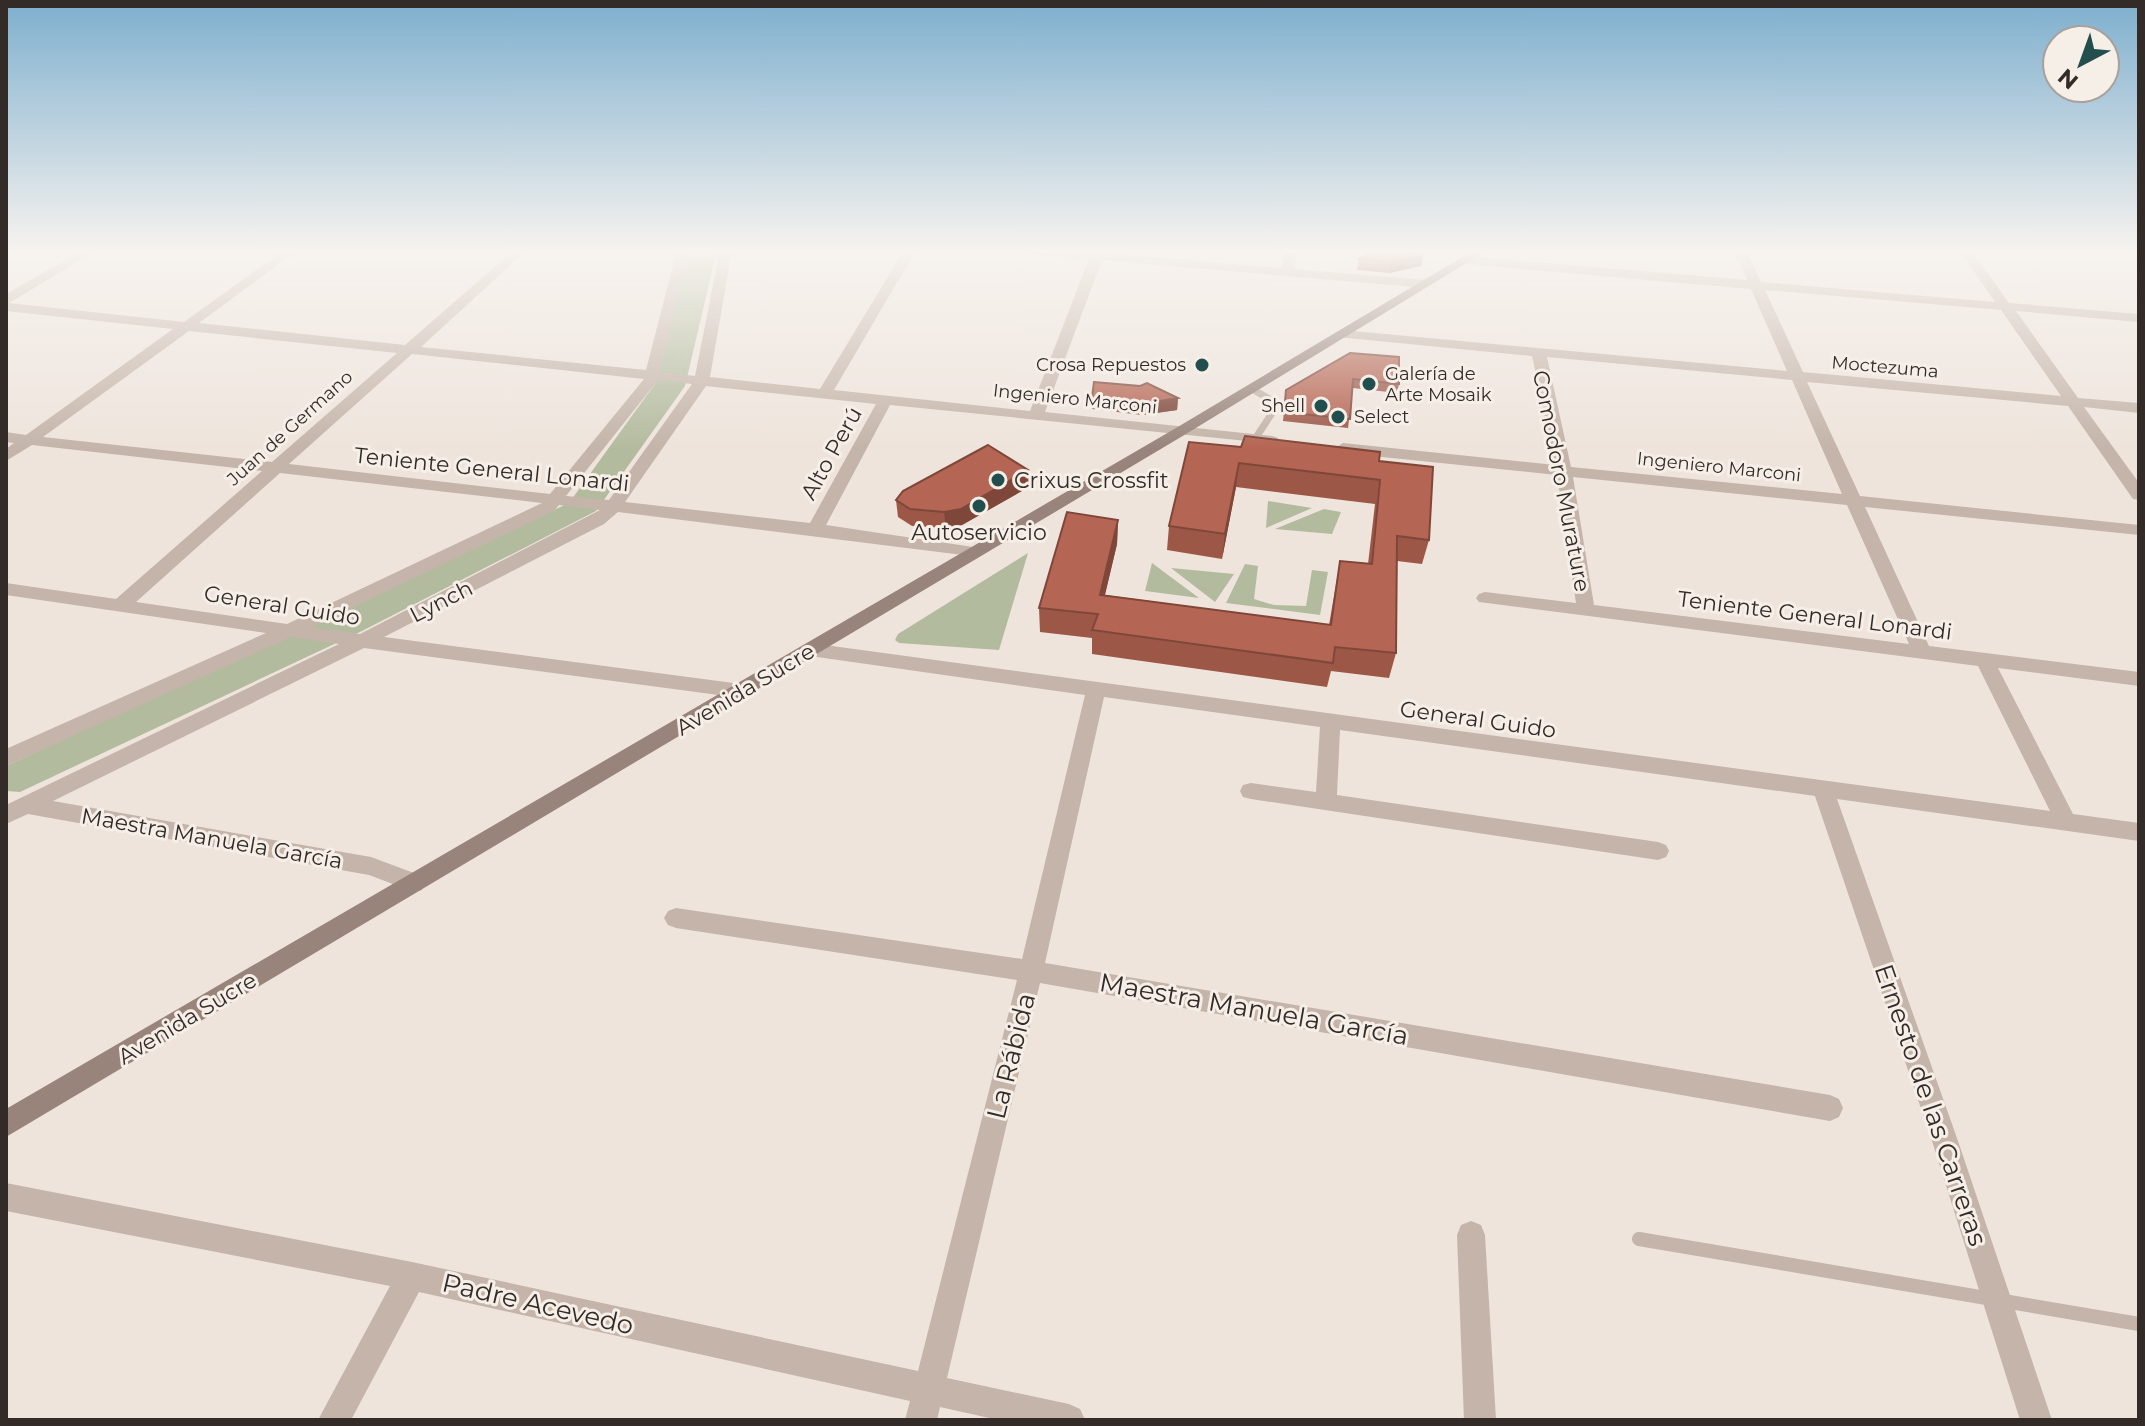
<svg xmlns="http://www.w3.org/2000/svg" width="2145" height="1426" viewBox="0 0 2145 1426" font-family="Montserrat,sans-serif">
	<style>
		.green { fill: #b3bb9e }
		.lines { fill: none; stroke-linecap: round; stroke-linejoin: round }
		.service-far1 { stroke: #c4b4a9; stroke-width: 7 }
		.service { stroke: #c4b4a9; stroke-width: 14 }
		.minor { fill: #c4b4a9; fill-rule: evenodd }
		.secondary { fill: #98847b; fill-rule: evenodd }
		.wall { fill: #9c5747 }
		.shaded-wall { fill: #7f473a }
		.building { fill: #b56553; stroke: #7f473a; stroke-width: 2 }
		.poi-dot { fill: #234e4e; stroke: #f6efe7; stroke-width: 3 }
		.labels { text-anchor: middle; stroke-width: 6; stroke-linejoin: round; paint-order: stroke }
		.far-poi-label { font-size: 18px; fill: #332b28; stroke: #f6efe7; text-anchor: end }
		.far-street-label { font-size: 18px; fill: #332b28; stroke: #f6efe7 }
		.street-label { font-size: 22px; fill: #332b28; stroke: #f6efe7 }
		.poi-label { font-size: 22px; fill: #332b28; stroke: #f6efe7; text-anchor: start }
		.near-street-label { font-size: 26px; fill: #332b28; stroke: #f6efe7 }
	</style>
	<rect width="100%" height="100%" fill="#eee4dc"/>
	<!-- green -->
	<g class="green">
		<polygon points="688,250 717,250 685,386 596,511 362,631 20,792 6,791 6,766 569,503 657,381"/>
		<polygon points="1268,501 1312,508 1266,528"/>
		<polygon points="1324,509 1341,512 1332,534 1275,529"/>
		<polygon points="1028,553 999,650 899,643 895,640 898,634"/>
		<polygon points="1152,563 1199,598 1145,591"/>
		<polygon points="1245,564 1258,566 1254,599 1274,605 1306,606 1312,570 1328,572 1320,615 1226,603"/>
		<polygon points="1171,568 1234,574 1215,602"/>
	</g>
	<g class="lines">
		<!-- service-far1 -->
		<polyline class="service-far1" points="1252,389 1278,404 1255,439"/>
		<!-- service -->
		<polyline class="service" points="1639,1239 2139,1324"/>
		<!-- minor -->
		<g class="minor">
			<path d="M83,250H97L9,303L184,322L284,250H298L199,323L405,345L514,250H527L421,347L646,370L677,250H689L660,372L695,376L720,250H732L710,377L820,389L904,250H916L834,390L1030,411L1089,259L1029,254L1023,250H1105L1104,253L1282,268L1284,250H1296L1295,269L1425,280L1432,284L1425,288L1102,260L1045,412L1272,436L1278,438V444L890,405L826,525L973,547L979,549L982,553L979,557L618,512L604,524L384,637L741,684L748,686L751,691L748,696L741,698L364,648L53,801L371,857L422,876L425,883L422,890L414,892L369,875L28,814L6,824V805L339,644L291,637L6,766V749L266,633L6,595V583L116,599L262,471L32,445L6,461V449L14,443L6,442V432L26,435L173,329L6,311V294ZM189,331L397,353L272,462L43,437ZM412,354L644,379L550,494L289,464ZM658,380L692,384L609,500L566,496ZM706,386L876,404L810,523L625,502ZM280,473L542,503L287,624L136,602ZM559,505L600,510L360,634L312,627L554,511Z"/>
			<path d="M1734,250H1746L1761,282L1995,302L1959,250H1971L2009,303L2139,314V322L2016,311L2078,398L2139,403V413L2084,407L2139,483V500L2133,499L2068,406L1807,382L1860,496L2139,525V535L1865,507L1929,646L2139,672V686L1998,668L2073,814L2139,823V841L1837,799L1958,1141L2052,1420H2020L1932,1141L1815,796L1340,730L1337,795L1658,842L1666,845L1669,851L1666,857L1658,860L1251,799L1243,797L1240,791L1243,785L1251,783L1316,792L1320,727L1104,697L1045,963L1830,1095L1839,1099L1843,1108L1839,1117L1830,1121L1040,983L947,1378L1069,1404L1080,1409L1085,1420H998L940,1407L937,1420H905L910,1401L419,1292L351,1420H318L390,1286L6,1211V1183L412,1262L918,1371L1017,980L676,928L668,925L664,918L668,911L676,908L1022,959L1085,695L803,655L801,650L810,643L2050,811L1978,666L1479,602L1476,598L1479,594L1485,592L1576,603L1557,475L1343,453L1335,448L1343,443L1555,465L1532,356L1337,337L1335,334L1342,330L1787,371L1751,289L1465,264L1459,260L1465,256L1747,280ZM1765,290L2001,310L2061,396L1803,372ZM1547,357L1792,380L1842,494L1571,467ZM1573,477L1847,505L1909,644L1594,605Z"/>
			<polygon points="1471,1221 1481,1225 1485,1235 1496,1420 1464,1420 1457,1235 1461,1225"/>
		</g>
		<!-- secondary -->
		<polygon class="secondary" points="1474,250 1488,250 1186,434 6,1137 6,1109 1176,428"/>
	</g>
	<!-- wall -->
	<g class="wall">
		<polygon points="1375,250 1421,266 1389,273 1357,270 1359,259"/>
		<polygon points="1350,353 1399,384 1397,393 1353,388 1348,428 1283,421 1286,390"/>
		<polygon points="1092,397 1178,398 1177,410 1142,415 1092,409"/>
		<polygon points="1189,442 1379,461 1429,540 1422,564 1397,561 1396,653 1389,678 1331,671 1327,687 1092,654 1092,638 1040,632 1039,608 1118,520 1117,544 1105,595 1329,625 1340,561 1368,564 1375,504 1236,487 1222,559 1167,550 1169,526"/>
		<polygon points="1029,487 962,525 946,528 912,526 898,517 896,500"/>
	</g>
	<!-- shaded-wall -->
	<g class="shaded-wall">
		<polygon points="1423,255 1421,266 1389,273 1392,262"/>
		<polygon points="1178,398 1177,410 1142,415 1142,404"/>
		<polygon points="1239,463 1236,487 1222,559 1225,534"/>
		<polygon points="1028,470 1029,487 962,525 946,528 944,512"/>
		<polygon points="1118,520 1117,544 1099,619 1100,595"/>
	</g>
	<!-- building -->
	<g class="building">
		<polygon points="1375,250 1409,250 1423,255 1392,262 1359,259"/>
		<polygon points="1350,353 1399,357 1399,384 1353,379 1350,419 1284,412 1286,390"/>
		<polygon points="1094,382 1140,386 1147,383 1178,398 1142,404 1092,397"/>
		<polygon points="1245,436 1380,452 1379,461 1433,467 1429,540 1397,536 1396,653 1335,647 1333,663 1092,630 1098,614 1039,608 1067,512 1118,520 1100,595 1331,625 1340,561 1372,564 1380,480 1239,463 1225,534 1169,526 1189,442 1241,447"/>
		<polygon points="988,445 1028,470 961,509 944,512 910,509 896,500 903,491"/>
	</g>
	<!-- sky -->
	<linearGradient id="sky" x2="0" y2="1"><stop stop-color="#7eafce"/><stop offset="0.56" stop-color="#f7f3ef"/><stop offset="1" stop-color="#f7f3ef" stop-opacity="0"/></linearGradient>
	<rect width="2145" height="449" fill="url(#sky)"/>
	<!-- markers -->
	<g class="poi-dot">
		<circle cx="1202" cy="365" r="8"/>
		<circle cx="1369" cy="384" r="8"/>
		<circle cx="1321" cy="406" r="8"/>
		<circle cx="1338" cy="417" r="8"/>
		<circle cx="998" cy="480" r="8"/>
		<circle cx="979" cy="506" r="8"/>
	</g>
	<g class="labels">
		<!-- far-poi labels -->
		<g class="far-poi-label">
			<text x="1186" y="371">Crosa Repuestos</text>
			<text x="1385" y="380" text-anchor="start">Galería de<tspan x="1385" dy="21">Arte Mosaik</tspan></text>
			<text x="1305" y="412">Shell</text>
			<text x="1354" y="423" text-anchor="start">Select</text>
		</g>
		<!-- far-street labels -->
		<g class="far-street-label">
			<text transform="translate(1885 367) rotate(5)" y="6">Moctezuma</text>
			<text transform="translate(1075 399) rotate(6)" y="6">Ingeniero Marconi</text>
			<text transform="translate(290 428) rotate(-42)" y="6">Juan de Germano</text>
			<text transform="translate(1719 467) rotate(6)" y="6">Ingeniero Marconi</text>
		</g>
		<!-- street labels -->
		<g class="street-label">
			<text transform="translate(831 453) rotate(-61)" y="8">Alto Perú</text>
			<text transform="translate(492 469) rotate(6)" y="8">Teniente General Lonardi</text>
			<text transform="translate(1562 481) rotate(79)" y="8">Comodoro Murature</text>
			<text transform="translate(441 601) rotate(-27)" y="8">Lynch</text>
			<text transform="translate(282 605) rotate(9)" y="8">General Guido</text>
			<text transform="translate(1815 615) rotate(7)" y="8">Teniente General Lonardi</text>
			<text transform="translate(745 689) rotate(-31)" y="8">Avenida Sucre</text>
			<text transform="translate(1478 719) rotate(8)" y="8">General Guido</text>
			<text transform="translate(212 838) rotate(10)" y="8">Maestra Manuela García</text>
			<text transform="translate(187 1018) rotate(-31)" y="8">Avenida Sucre</text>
		</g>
		<!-- poi labels -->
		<g class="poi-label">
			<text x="1014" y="488">Crixus Crossfit</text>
			<text x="979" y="540" text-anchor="middle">Autoservicio</text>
		</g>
		<!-- near-street labels -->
		<g class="near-street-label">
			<text transform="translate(1254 1009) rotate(10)" y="9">Maestra Manuela García</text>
			<text transform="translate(1011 1056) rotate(-76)" y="9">La Rábida</text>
			<text transform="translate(1931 1105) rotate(71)" y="9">Ernesto de las Carreras</text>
			<text transform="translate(538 1304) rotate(13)" y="9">Padre Acevedo</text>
		</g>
	</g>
	<!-- border -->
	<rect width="2145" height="1426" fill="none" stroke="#332b28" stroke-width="16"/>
	<!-- north arrow -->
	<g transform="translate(2081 64) rotate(221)"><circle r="38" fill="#f6efe7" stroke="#a8a19b" stroke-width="2"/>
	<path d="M0-6L14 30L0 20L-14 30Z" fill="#234e4e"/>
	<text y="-12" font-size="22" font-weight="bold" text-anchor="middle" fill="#332b28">N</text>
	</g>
</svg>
